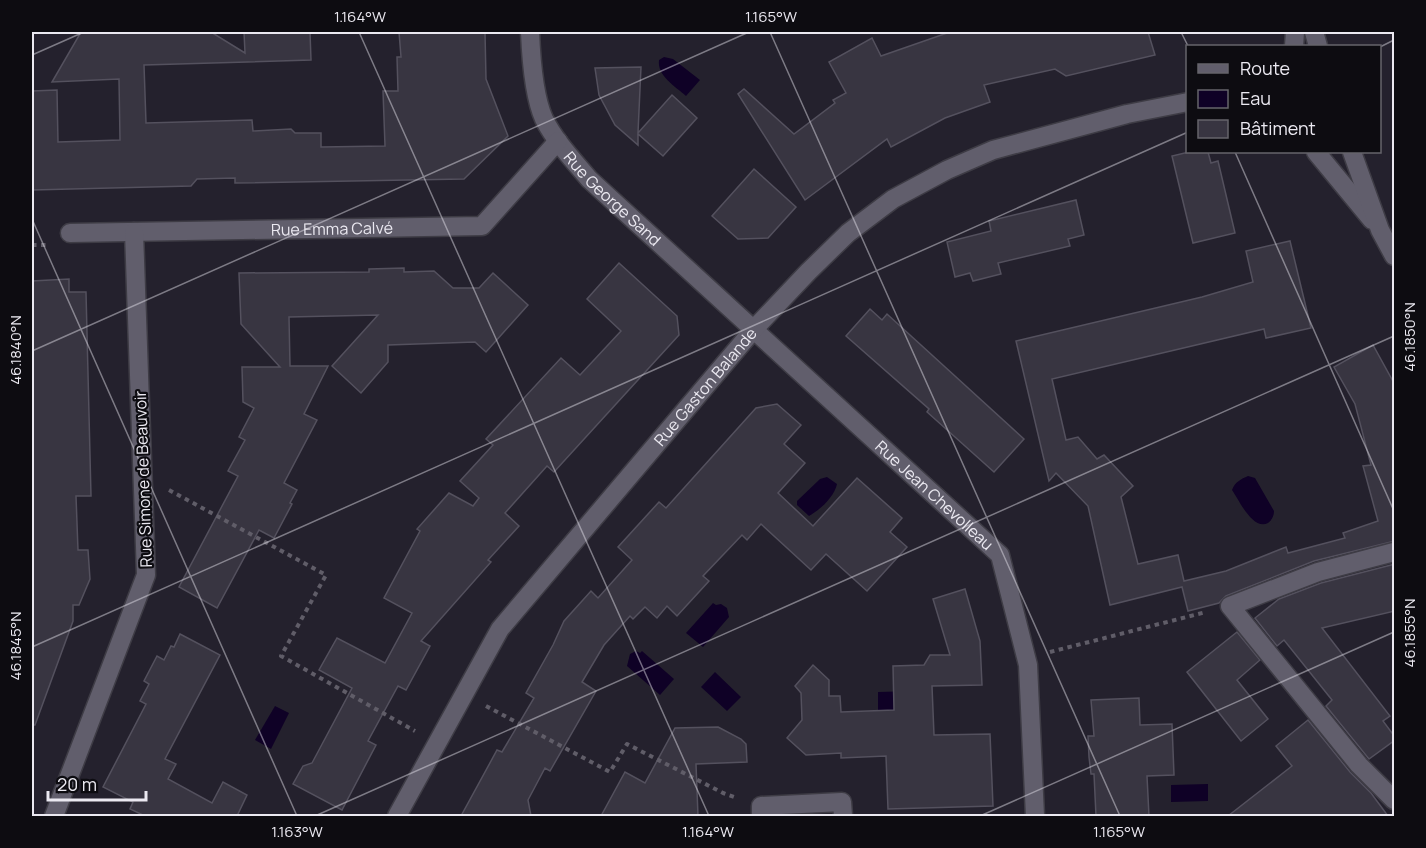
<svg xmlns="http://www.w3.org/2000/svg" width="1426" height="848" viewBox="0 0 1426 848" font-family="Manrope,sans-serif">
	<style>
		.water { fill: #0f0126 }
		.building { fill: #383541; stroke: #54515e; stroke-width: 1.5 }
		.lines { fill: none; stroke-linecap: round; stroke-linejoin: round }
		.minor-casing { stroke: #3e3c45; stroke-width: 21 }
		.path { stroke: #605d68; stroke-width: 4; stroke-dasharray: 4.5 4.5; stroke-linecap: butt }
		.minor { stroke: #615e6c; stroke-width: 18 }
		.ticks { fill: none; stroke: #ebe9f1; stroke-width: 1.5; stroke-opacity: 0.45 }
		.labels { text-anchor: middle; stroke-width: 4.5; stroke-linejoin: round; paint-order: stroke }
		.street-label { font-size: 16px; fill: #ebe9f1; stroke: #0d0c11 }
		.neatline { fill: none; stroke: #ebe9f1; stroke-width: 2 }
		.ticks-label { font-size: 15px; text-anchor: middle; fill: #ebe9f1 }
	</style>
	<rect width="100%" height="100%" fill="#24212d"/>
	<!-- water -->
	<g class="water">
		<path d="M664,57L673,59L700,80L686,96C675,86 657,76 659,60Z"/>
		<path d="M1248,476L1255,478L1274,511C1274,516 1272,520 1268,523C1253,531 1239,500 1232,490C1235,482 1241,479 1248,476Z"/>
		<path d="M827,477L837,484C834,497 821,509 809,516L797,505V501L820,479Z"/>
		<polygon points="713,603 716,605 721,604 727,608 729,617 703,647 686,633"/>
		<polygon points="636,651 640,653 642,651 674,679 660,695 627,666 630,654"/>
		<polygon points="715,672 741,697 727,711 701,687"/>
		<polygon points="915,691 922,710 878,712 878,692"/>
		<polygon points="275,706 289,713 271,749 255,740"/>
		<polygon points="1208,784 1208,801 1171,802 1171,785"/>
	</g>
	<!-- building -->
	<g class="building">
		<polygon points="81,32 211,32 245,53 244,32 310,32 311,60 144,65 146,123 252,120 253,131 291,129 295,133 321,133 321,147 385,146 383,91 398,91 397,57 401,57 399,32 485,32 486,79 508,136 464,179 235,183 235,178 197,179 191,186 32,190 32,91 57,90 58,142 120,140 119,79 52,82"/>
		<polygon points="950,32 1148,32 1155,55 1066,76 1055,69 984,85 990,102 945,118 891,147 887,139 805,200 738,94 744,89 794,134 835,103 833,100 846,93 829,62 872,38 881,56"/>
		<polygon points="641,67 638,133 672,95 697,118 663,156 638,134 638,145 615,125 599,95 595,68"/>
		<polygon points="1189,152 1208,152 1211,163 1218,161 1235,233 1193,243 1172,156"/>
		<polygon points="754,169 796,207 768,238 738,239 712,216"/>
		<polygon points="1076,200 1084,235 1068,239 1070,246 998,263 1001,274 973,281 970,273 955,277 947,242 991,231 989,221"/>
		<polygon points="1290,241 1311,328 1266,338 1264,329 1052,379 1066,440 1078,437 1097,459 1104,455 1133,486 1121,497 1138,564 1178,555 1184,581 1226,571 1286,547 1288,553 1345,538 1343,533 1378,521 1363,466 1371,465 1355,404 1334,367 1373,345 1395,385 1395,541 1314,561 1226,596 1219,603 1188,611 1182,587 1110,605 1088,506 1056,473 1049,481 1016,341 1202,297 1253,282 1246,251"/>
		<polygon points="619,263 677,316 679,335 554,472 547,466 505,513 519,526 488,560 491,562 421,641 430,646 406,690 398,686 368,741 376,745 342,810 293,784 303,766 312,763 352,688 319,670 337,638 385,663 412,613 384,598 420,531 417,529 449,493 473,506 479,498 460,481 493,445 486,439 561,358 580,375 621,331 587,299"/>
		<polygon points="404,268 404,272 434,271 453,288 479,288 493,273 528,305 486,352 475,342 388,345 388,362 361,393 332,366 378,315 289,317 290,366 328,366 304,414 317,420 284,483 297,490 290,503 292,504 274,538 259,530 217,608 179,587 238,476 228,471 245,440 239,437 254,408 243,402 242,367 280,367 241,324 239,273 369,272 369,269"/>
		<polygon points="69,279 69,292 86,292 91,496 76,496 78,550 88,550 90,579 79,605 73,605 73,621 35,725 32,725 32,626 33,626 32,569 32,281"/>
		<polygon points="870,309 882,320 887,314 1024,439 994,472 927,412 929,409 846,336"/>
		<polygon points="777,404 801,425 784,444 805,463 778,493 813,526 857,478 902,518 890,532 907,547 867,591 826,554 811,570 761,524 747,540 742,535 703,576 709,581 677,616 667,606 657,618 645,607 633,619 630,616 604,645 582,682 596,691 550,771 545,768 528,800 531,816 461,816 497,750 502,752 534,698 526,693 553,645 564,621 591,591 598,598 632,560 618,547 659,502 666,508 756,408"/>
		<polygon points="1395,564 1395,611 1322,628 1390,716 1383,721 1395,737 1395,740 1369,759 1326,706 1332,700 1284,640 1277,646 1255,618 1279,599 1321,583"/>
		<polygon points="965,589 980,641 982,685 932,686 934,735 990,734 993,806 888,809 886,756 841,758 841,753 806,755 787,738 802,720 801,693 795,686 813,665 829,680 829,696 840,696 841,712 894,710 893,666 924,665 930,655 950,655 933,599"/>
		<polygon points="1237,632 1260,660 1237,680 1268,719 1241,741 1187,672"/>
		<polygon points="180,634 220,655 165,759 176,764 168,779 212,803 223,782 247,795 237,816 145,816 130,809 133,802 103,787 146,704 140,701 149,684 144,681 157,656 164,660 171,646 174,647"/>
		<polygon points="1139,698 1140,725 1172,724 1174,775 1147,776 1149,816 1096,816 1094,774 1091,774 1089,757 1088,736 1094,736 1091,700"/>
		<polygon points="1308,720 1350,772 1371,793 1388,816 1228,816 1292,766 1276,746"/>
		<polygon points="718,727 741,739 746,744 747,762 696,764 698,816 601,816 625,772 645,783 675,728"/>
	</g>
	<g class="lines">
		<defs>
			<g id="minor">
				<path id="s1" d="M530,32C531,56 534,97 544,119C555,141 573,160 589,179L1000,555L1028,665L1035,816"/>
				<polyline points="1314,32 1318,46"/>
				<polyline points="1294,46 1295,32"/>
				<polyline points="1316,152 1372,220"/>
				<polyline points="1352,152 1380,230 1394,256"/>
				<path id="s2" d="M70,233L482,226L558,141"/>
				<polyline points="1394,552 1318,572 1230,606 1359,765 1394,800"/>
				<polyline points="54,816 146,575 134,232"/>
				<path id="s3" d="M397,816L500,629L754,329L808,272L848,233L893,199L947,170L993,150L1127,114L1188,102"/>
				<polyline points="761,816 761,806 842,802 843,816"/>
			</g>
		</defs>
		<!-- minor casing -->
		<use href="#minor" class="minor-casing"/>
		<!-- path -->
		<g class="path">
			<polyline points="32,245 48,245"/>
			<polyline points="169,490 326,575 281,656 415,731"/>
			<polyline points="1050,652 1206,612"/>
			<polyline points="486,706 610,772 627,744 723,793 737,798"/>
		</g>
		<!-- minor -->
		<use href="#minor" class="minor"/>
	</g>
	<!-- ticks -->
	<path class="ticks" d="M359,32L709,816M770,32L1120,816M1181,32L1188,46M1380,47L1394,40M32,55L84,32M1235,152L1394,511M32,219L297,816M32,351L749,32M32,647L1188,132M315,816L1394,336M980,816L1394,632"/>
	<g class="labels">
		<!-- street labels -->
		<g class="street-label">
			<text dy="6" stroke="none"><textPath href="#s1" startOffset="194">Rue George Sand</textPath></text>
			<text dy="6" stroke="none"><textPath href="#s2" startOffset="262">Rue Emma Calvé</textPath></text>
			<text dy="6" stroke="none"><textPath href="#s3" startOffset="531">Rue Gaston Balande</textPath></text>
			<text transform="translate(143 479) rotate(-92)" y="6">Rue Simone de Beauvoir</text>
			<text dy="6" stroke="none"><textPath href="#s1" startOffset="632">Rue Jean Chevolleau</textPath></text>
		</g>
	</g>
	<!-- border -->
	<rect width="1426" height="848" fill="none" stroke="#0d0c11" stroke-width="66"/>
	<!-- legend -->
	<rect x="1186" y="45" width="195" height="108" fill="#0d0c11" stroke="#66646b" stroke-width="1.5"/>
	<rect x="1198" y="64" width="30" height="9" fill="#615e6c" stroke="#66646b" stroke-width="1.5"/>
	<text x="1240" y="75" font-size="18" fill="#ebe9f1">Route</text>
	<rect x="1198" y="90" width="30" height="18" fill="#0f0126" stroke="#66646b" stroke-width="1.5"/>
	<text x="1240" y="105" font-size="18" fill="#ebe9f1">Eau</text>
	<rect x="1198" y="120" width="30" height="18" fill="#383541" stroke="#66646b" stroke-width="1.5"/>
	<text x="1240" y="135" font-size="18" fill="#ebe9f1">Bâtiment</text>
	<!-- scale -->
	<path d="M48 791v9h98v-9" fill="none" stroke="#ebe9f1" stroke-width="3"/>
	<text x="57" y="791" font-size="18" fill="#ebe9f1" stroke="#0d0c11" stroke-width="4.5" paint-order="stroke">20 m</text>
	<rect x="33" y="33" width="1360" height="782" class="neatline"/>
	<g class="ticks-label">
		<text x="360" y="22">1.164°W</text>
		<text x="771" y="22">1.165°W</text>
		<text transform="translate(1410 337) rotate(-90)" y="5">46.1850°N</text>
		<text transform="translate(16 350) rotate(-90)" y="5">46.1840°N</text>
		<text transform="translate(1410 633) rotate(-90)" y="5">46.1855°N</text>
		<text transform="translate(16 646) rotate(-90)" y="5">46.1845°N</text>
		<text x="297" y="837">1.163°W</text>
		<text x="708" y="837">1.164°W</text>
		<text x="1119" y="837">1.165°W</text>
	</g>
</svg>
